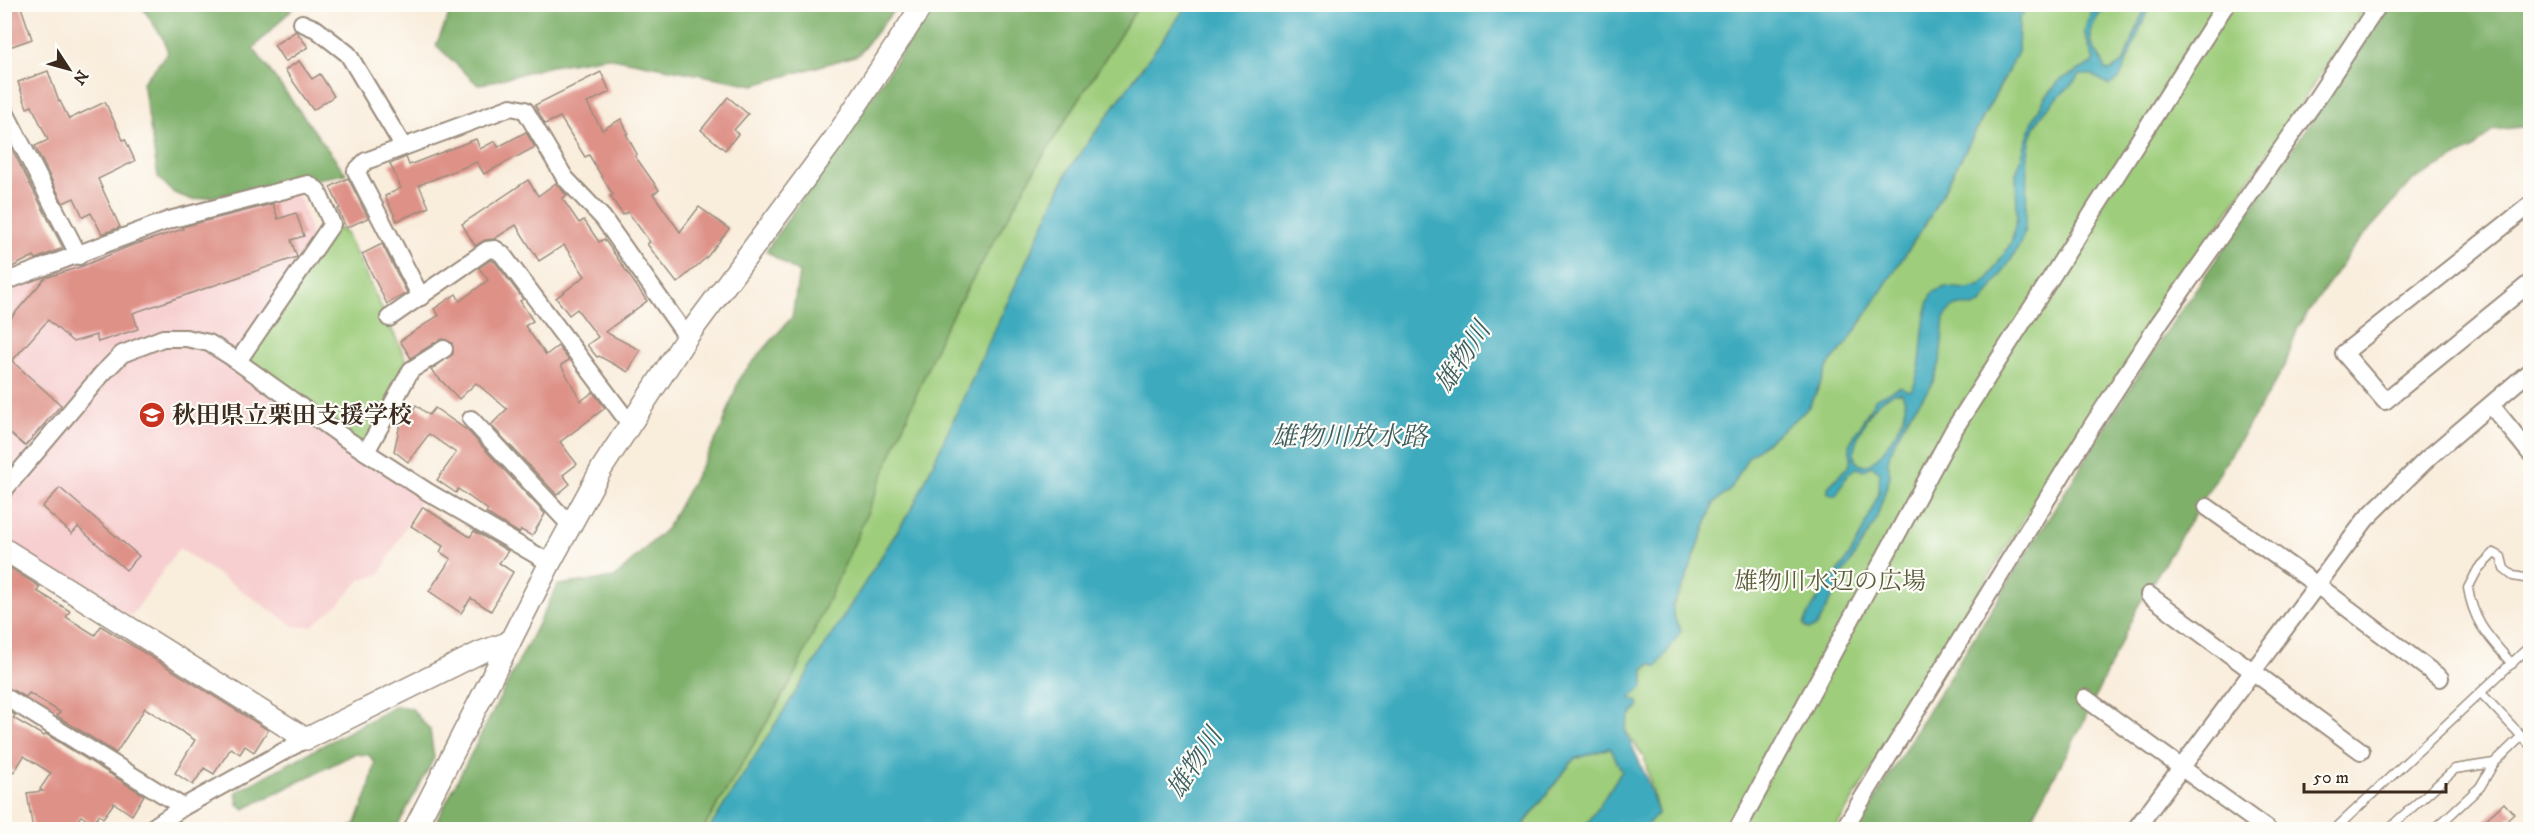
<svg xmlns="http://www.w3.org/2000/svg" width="2535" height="834" viewBox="0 0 2535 834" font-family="'IM FELL DW Pica','Noto Serif JP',serif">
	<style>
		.built { fill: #f7cfd0 }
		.green { fill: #9ecd7b; stroke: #6c7c4c; stroke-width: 1.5 }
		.forest { fill: #7eb06b; stroke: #5c6d44; stroke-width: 1.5 }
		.water { fill: #3eaabe; stroke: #3c6a6e; stroke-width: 1.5; fill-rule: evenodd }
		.building { fill: #de9187 }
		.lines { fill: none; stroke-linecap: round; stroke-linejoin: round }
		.service-casing { stroke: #9a8c7d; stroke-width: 11 }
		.minor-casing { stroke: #9a8c7d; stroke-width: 20 }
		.tertiary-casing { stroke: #9a8c7d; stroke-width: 24 }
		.service { stroke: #fff; stroke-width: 8 }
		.minor { stroke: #fff; stroke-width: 16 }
		.tertiary { stroke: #fff; stroke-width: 21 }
		.labels { text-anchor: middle; stroke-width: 4.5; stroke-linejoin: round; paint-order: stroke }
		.poi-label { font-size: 24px; font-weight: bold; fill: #3b2a1e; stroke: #fdfcf7; text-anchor: start }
		.park-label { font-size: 24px; fill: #595b3a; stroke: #fdfcf7 }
		.water-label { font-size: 26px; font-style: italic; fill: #3c5d5e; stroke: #fdfcf7 }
	</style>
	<rect width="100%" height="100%" fill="#fdfcf7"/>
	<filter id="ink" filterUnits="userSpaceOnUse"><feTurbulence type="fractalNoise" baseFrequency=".0167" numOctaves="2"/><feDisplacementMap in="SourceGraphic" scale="12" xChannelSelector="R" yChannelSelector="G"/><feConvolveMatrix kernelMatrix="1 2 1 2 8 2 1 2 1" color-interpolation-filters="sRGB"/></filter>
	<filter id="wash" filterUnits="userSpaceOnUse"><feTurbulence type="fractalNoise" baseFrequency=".008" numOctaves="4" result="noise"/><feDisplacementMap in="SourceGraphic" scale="24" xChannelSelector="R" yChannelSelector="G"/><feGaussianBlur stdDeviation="1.35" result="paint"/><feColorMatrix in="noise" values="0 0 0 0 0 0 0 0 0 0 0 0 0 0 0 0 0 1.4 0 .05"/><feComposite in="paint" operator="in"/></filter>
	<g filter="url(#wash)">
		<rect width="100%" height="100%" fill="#f9eddc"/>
		<!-- built -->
		<polygon class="built" points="292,192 301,200 313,243 239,350 238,372 359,457 423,495 380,574 360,580 340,603 312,626 295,627 179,548 131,617 4,545 4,290 173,222"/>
		<!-- green -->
		<g class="green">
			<polygon points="1139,5 1188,5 1069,169 914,505 709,829 703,830 792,680 857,537 943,331 1041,159"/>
			<polygon points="2031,5 2367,5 2050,476 1835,829 1643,829 1658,813 1644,757 1625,730 1630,716 1639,707 1630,698 1644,671 1681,631 1673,615 1673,605 1684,584 1714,503 1731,489 1748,457 1803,413 1811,404 1828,366 1848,342 1929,218 2011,66 2018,51 2019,18"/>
			<polygon points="332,224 346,233 411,370 366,452 238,361"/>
			<polygon points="1610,748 1622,771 1584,829 1520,830 1574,759"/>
		</g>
		<!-- forest -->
		<g class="forest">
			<polygon points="141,5 296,5 253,48 346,174 193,200 174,193 158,177 143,82 168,53 164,40"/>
			<polygon points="462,5 462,4 898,5 858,55 754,85 607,57 551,66 478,85 436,45 450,13"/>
			<polygon points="934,5 1139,5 1041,159 943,331 857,537 792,680 703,829 432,830 558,585 614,578 667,528 721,430 740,377 792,317 799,273 766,251"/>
			<polygon points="2391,5 2530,5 2530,126 2493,130 2474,148 2413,180 2353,248 2298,327 2285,366 2138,606 2081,727 2026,829 1857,830 1921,722 2156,347"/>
			<polygon points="396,706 411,708 430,730 434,758 396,829 347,829 355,825 368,792 375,763 369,755 354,754 244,809 238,804 236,792"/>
		</g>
		<!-- water -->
		<g class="water">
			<polygon points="1188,4 2031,5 2019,18 2018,52 1929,218 1848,342 1828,366 1811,404 1803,413 1748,457 1731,489 1714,503 1684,584 1673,605 1673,615 1681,631 1657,667 1650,664 1644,670 1644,686 1630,698 1638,702 1639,707 1630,716 1625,730 1646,777 1658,813 1643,829 1584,829 1622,771 1610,748 1574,759 1520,829 709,829 914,505 1069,169"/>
			<path d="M2093,5H2110C2097,14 2085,32 2094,48C2098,56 2104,61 2106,70L2110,71L2123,63L2146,5H2150L2119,80L2109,85L2092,75H2080C2065,94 2041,108 2033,132C2022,165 2030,199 2024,233C2020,251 1992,287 1981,304L1973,307L1959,305L1952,308L1944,318L1940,363L1931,387L1909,415L1895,441L1888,461L1890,476L1875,523L1845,571L1821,619L1816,627L1809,629L1804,625C1812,601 1831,583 1845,562C1860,541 1868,518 1878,495C1881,489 1878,480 1880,472L1872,466L1864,470L1856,468L1848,474L1836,496L1828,494V487L1849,465L1851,458L1849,445L1876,398L1900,386L1906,390H1912C1927,358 1917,323 1933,292L1945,287L1968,289L1979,286L1988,279L2011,243L2017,217L2016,174L2033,120L2045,98L2060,80L2091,64L2094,60L2084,32ZM1893,393H1902C1905,399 1906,404 1905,411C1904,422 1878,465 1865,465C1839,465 1867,415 1875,406C1880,401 1887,397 1893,393Z"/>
		</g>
		<g id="blocks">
			<!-- building -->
			<g class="building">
				<polygon points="14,4 20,4 32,39 4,49 4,8"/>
				<polygon points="296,31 308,47 285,62 274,45"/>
				<polygon points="299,61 312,79 320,74 334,96 313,110 285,70"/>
				<polygon points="48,71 59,102 60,101 69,119 105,102 123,140 125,139 135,161 98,179 120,227 102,234 91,213 83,217 74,198 63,203 35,146 48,140 32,106 27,108 18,82"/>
				<polygon points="601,72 610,92 587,103 602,130 621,119 628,133 626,134 637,154 635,156 659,190 653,194 680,232 699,207 729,229 707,257 677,283 647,244 650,242 628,212 623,215 610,196 613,195 589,155 585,157 560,117 545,124 535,105"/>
				<polygon points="728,97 748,114 734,130 738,134 725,150 701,130"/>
				<polygon points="526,132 535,147 484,174 477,162 419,185 429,207 397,221 385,196 401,188 390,164 406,157 409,165 476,139 480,149 495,141 498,147"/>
				<polygon points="4,134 63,248 36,259 34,256 4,271"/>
				<polygon points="348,178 368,218 346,228 338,209 340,208 330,187"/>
				<polygon points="528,180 538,196 556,183 567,196 562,198 579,223 584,220 599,242 604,239 647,301 605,332 640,350 628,372 599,356 597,357 587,345 598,337 577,309 569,315 556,298 585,276 564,245 539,261 516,225 494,239 485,240 475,246 462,224"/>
				<polygon points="273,204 278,219 296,213 304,236 291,240 297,257 133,313 138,329 98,342 96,335 73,342 48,320 12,361 61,405 25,446 4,428 4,326 45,278 83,266 130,246 183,229 182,227"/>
				<polygon points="382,244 407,293 387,304 362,254"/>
				<polygon points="491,260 495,262 523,299 520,301 533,321 525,326 546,355 558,346 569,360 561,365 581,401 593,392 605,408 560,442 577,464 563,475 570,484 557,495 491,425 507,409 476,383 459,399 431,370 453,354 452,343 444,339 439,340 411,358 400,341 439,315 434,309 456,294 460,301 488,280 479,268"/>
				<polygon points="416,405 429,415 435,408 468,431 545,514 532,536 521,530 519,533 486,513 488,510 458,489 456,493 437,480 456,453 429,434 408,462 394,451 400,425"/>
				<polygon points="60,488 139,556 126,570 78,527 72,534 42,507"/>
				<polygon points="423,507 470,537 474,531 508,551 499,563 513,572 491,611 471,598 461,613 429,591 451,559 440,552 443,546 411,526"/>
				<polygon points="4,564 40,587 37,591 70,611 66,617 95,635 101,626 268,730 254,752 245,746 240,754 231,748 214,774 204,768 193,785 175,773 195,740 145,708 116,753 57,716 60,712 29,693 26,697 4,686"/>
				<polygon points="4,709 15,715 13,718 44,736 46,734 144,795 132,815 114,803 103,818 99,815 93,824 81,816 70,830 33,830 27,793 43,791 40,789 51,773 24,756 14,772 4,766"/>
				<polygon points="2504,803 2514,814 2497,830 2474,830"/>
			</g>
		</g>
	</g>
	<g filter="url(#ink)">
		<use href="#blocks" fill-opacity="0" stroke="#9a8c7d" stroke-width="1.5"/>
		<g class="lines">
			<defs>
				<g id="service">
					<path d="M2512,664C2489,637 2474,624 2468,588L2478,569L2494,553L2501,557L2504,569L2513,576L2530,579"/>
					<polyline points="2482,694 2530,745"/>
					<polyline points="2334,830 2530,646"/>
					<polyline points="2387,830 2455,769 2494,763"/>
					<polyline points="2434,830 2480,787 2494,763 2522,736"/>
				</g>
				<g id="minor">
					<polyline points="302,23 316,29 348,54 403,146"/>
					<polyline points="4,110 79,256"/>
					<polyline points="2530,205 2344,353 2385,401 2530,283"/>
					<polyline points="4,282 169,220 308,184 317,190 332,224 238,361"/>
					<polyline points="421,297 356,171 366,161 511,107 525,110 565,178 603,218 687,337"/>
					<polyline points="389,318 487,250 495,249 502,254 630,424"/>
					<polyline points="2491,405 2530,453"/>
					<polyline points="471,419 571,526"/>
					<polyline points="366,452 411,370 444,349"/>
					<polyline points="4,490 102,374 122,354 163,338 186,338 209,343 230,356 349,441 428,492 550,563"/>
					<polyline points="2207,507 2317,585 2440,678"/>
					<polyline points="2149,595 2361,751"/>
					<polyline points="4,696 183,807"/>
					<polyline points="2085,698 2268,830"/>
					<polyline points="149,830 183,807 306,739"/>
					<polyline points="1737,830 1953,431 2226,4"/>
					<polyline points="1843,830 2092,426 2160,322 2311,107 2379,4"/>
					<polyline points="2135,830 2366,519 2428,458 2530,371"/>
				</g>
				<g id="tertiary">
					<polyline points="4,549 306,739 481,652 510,642"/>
					<polyline points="414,830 550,563 602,468 687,337 835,138 923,4"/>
				</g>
			</defs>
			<!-- service casing -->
			<use href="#service" class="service-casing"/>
			<!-- minor casing -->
			<use href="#minor" class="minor-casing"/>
			<!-- tertiary casing -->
			<use href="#tertiary" class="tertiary-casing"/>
			<!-- service -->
			<use href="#service" class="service"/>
			<!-- minor -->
			<use href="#minor" class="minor"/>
			<!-- tertiary -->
			<use href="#tertiary" class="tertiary"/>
		</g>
	</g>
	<!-- icons -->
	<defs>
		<symbol id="school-disc" viewBox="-11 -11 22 22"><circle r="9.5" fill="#c8321e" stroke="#fdfcf7"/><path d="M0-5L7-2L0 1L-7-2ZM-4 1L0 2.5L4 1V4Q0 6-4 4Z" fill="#fff"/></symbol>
	</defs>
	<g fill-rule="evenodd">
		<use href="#school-disc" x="137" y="400" width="30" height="30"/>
	</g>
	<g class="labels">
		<!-- poi labels -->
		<g class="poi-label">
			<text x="172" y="423">秋田県立栗田支援学校</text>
		</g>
		<!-- park labels -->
		<g class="park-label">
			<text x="1830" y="589">雄物川水辺の広場</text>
		</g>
		<!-- water labels -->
		<g class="water-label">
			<text transform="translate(1462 357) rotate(-57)" y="9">雄物川</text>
			<text x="1349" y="445">雄物川放水路</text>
			<text transform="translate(1194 763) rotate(-57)" y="9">雄物川</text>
		</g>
	</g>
	<!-- margin -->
	<rect width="2535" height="834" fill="none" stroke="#fdfcf7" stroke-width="24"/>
	<!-- north arrow -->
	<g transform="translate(69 69) rotate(126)" stroke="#fdfcf7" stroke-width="4.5" paint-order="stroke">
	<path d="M0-4.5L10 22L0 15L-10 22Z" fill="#3b2a1e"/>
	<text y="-9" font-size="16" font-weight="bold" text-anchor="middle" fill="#3b2a1e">N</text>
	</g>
	<!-- scale -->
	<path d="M2304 783v9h142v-9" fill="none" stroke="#3b2a1e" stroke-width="3"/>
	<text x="2313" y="783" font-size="18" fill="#3b2a1e" stroke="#fdfcf7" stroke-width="4.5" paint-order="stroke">50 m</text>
</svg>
